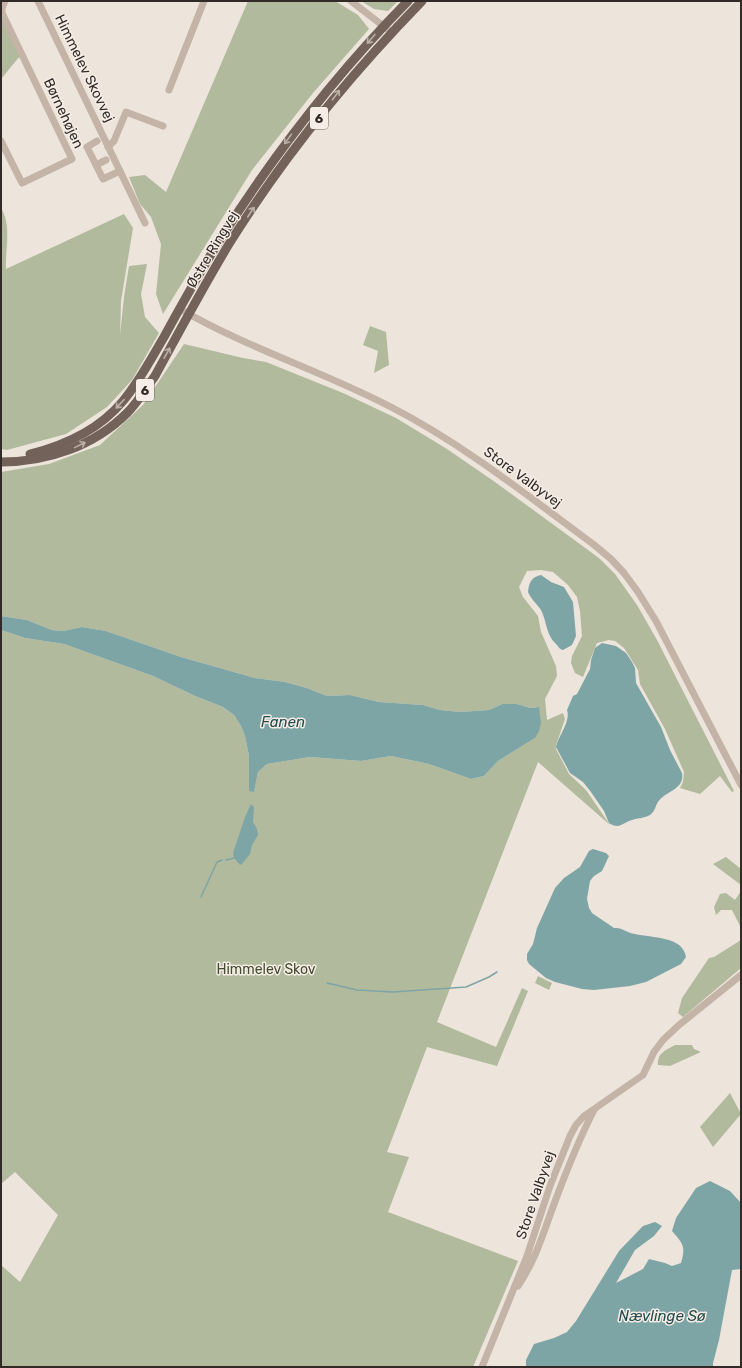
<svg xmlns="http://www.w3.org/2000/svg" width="742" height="1368" viewBox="0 0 742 1368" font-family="Rubik,sans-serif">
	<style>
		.green { fill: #b1ba9d }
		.water { fill: #7ea5a6 }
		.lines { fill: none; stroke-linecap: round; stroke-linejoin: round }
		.stream { stroke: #7ea5a6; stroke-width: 1.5 }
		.minor { stroke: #c4b4a8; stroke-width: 7 }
		.major { stroke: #72625a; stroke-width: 9 }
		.oneway { stroke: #bbafa7 }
		.labels { text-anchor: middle; stroke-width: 3; stroke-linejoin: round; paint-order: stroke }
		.shield { fill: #f6eee6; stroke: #6d6560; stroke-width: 1 }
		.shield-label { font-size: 13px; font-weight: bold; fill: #322a27 }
		.street-label { font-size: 14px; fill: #322a27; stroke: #f6eee6 }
		.park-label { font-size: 14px; fill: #424c2f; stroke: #f6eee6 }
		.water-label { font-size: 15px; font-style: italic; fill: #234b4d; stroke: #f6eee6 }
	</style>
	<rect width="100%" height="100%" fill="#ede4db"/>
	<!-- green -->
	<g class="green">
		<polygon points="248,1 335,1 358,15 369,29 313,93 252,170 163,314 156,294 161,244 151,217 140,204 129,177 145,175 166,192"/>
		<polygon points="361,1 398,1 388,11 374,9"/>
		<polygon points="1,18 20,56 1,79"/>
		<path d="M1,208C12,226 5,249 6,269L124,214L133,228L121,301L120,335L124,297L129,266L147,264L141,294L145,317L159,333L132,380L107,407L66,434L7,450L1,449Z"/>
		<polygon points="370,326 386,332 389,365 374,373 378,351 363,345"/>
		<polygon points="184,344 243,358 266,362 343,393 396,418 447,449 495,482 599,558 615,574 637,605 657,640 734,791 732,792 720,776 700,794 680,788 683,782 684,772 665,729 640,684 638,670 624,648 615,641 609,640 597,643 583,677 575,673 571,663 572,656 582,636 580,611 577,597 568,585 553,572 541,570 527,571 519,587 523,597 538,616 541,632 556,666 557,676 545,699 547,720 563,713 565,719 556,745 556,749 569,774 586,790 610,825 538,762 437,1022 496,1047 522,988 528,991 497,1066 427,1047 387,1152 409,1157 388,1212 518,1261 473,1367 1,1367 1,1265 20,1282 58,1215 15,1172 1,1184 1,630 25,638 64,644 153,676 195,696 223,707 234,715 241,726 245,736 249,756 249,791 254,791 258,772 267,764 310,757 361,761 391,756 429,764 471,779 484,776 498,761 535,738 539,707 530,708 517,704 502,704 489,710 460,712 440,710 423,705 379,702 350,695 327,696 307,688 285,682 255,678 181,657 106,631 82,627 63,631 52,630 27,620 1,616 1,472 49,464 100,445 143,405"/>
		<polygon points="726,857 741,869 741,885 713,864"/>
		<polygon points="741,891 741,928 732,910 721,910 716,915 714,907 720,894 726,893 735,900"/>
		<polygon points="741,940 741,968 683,1017 678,1013 682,998 709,958 714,957"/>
		<polygon points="538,976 552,983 549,990 535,983"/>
		<path d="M675,1045H692L694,1049L701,1052L670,1066L658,1065C657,1053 666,1050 675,1045Z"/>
		<polygon points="730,1093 741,1114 713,1147 700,1127"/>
	</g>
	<!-- water -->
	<g class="water">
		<path d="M541,575L551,582L564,587L573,602L576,636L572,645L563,650C559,649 559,647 556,644C546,635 547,622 541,610C537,604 531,599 528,592C529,583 531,577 541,575Z"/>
		<polygon points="1,616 27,620 52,630 63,631 82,627 106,631 181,657 255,678 285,682 307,688 327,696 350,695 379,702 423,705 440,710 460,712 489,710 502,704 517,704 530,708 539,707 541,723 539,731 535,738 498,761 484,776 471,779 429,764 391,756 361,761 310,757 267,764 258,772 254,792 249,791 249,756 245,736 241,726 234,715 223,707 195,696 153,676 64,644 25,638 1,630"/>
		<path d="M602,643L616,646L626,653L632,662L635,668L636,683L661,727L670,750L682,773C685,790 665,791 658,802C655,807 655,811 650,815C645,818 638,818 632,820C627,821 623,825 618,826C614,826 612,825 609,823L604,811L591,792L583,782L570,773L556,747C558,736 571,722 567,710L573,696L577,694L590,669L591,660L595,648Z"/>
		<polygon points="251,804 254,807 253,822 257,829 258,835 252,845 250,854 242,864 240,865 234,858 233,853 245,817"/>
		<path d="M593,849L606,853L609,856L602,871L594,876L590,881L587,899L589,908L592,913L614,928C622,927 627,933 635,934C652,938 683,936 686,957L681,964L646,982L630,986L594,990L582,989L555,982L546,978L529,964L527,960V954L533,944L537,928L555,888L564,878L580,867L589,851Z"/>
		<path d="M710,1181L730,1191L741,1203V1269L732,1270L719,1340L713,1363V1367H526V1360L534,1344L554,1338L567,1332L576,1321L619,1251L643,1226L655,1222L662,1226L654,1236L635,1250L616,1283L643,1269L649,1259L665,1263L672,1266L681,1263C686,1246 683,1244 672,1231L676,1218L696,1188Z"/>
	</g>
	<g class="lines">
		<!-- stream -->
		<g class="stream">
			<polyline points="226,860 234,858"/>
			<polyline points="201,897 217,862 222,860"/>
			<polyline points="327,983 357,990 393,992 466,987 489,977 497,972"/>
		</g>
		<!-- minor -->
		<g class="minor">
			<polyline points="38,1 145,223"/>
			<polyline points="351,1 391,32"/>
			<polyline points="169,90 204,1"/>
			<polyline points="1,141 22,183 72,159 2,13 2,8 5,1"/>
			<polyline points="97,141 87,147 103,179 120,171"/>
			<polyline points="108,147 114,141 126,112 163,126"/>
			<polyline points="96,165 106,160"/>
			<path d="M180,309C247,348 322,371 391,407C463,444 528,496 593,544L611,559L624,573L638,592L656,621L741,785"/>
			<path d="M518,1286C536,1259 543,1234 554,1204C566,1172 578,1141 594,1110"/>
			<polyline points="482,1367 527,1256 550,1186 570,1136 576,1125 584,1116 643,1075 654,1052 663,1040 679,1025 741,975"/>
		</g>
		<!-- major -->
		<g class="major">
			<path d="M30,454C66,445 99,430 123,401C139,382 151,359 164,337C182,304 201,270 221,238C275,153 337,73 408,1"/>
			<path d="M1,462C47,462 94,446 127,413C138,402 146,388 155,376C179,332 203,287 229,244C283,157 350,75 422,1"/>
		</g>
	</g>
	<!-- one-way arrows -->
	<defs><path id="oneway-shaft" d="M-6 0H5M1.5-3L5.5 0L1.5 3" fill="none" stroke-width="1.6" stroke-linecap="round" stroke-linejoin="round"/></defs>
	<g class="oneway">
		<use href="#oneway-shaft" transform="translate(371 39) rotate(131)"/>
		<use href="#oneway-shaft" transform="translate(336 95) rotate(-53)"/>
		<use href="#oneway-shaft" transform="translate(288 139) rotate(126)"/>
		<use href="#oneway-shaft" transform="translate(251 212) rotate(-57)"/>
		<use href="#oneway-shaft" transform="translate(167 353) rotate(-61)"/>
		<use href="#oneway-shaft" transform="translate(120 404) rotate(133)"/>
		<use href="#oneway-shaft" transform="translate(80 445) rotate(-26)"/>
	</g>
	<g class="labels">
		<!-- shield labels -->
		<g class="shield">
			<rect x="310" y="107" width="18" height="22" rx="3"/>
			<rect x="136" y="379" width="18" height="22" rx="3"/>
		</g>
		<g class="shield-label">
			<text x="319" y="123">6</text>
			<text x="145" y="395">6</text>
		</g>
		<!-- street labels -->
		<g class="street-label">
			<text transform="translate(85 68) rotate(64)" y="5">Himmelev Skovvej</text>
			<text transform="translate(64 113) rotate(65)" y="5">Børnehøjen</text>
			<text transform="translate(212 249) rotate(-59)" y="5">Østre Ringvej</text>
			<text transform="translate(523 477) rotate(36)" y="5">Store Valbyvej</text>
			<text transform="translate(535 1195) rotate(-71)" y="5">Store Valbyvej</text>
		</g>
		<!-- park labels -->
		<g class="park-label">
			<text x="266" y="974">Himmelev Skov</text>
		</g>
		<!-- water labels -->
		<g class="water-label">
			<text x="283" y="727">Fanen</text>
			<text x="662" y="1321">Nævlinge Sø</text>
		</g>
	</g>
	<!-- border -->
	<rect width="742" height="1368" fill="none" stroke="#322a27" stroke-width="4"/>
</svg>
